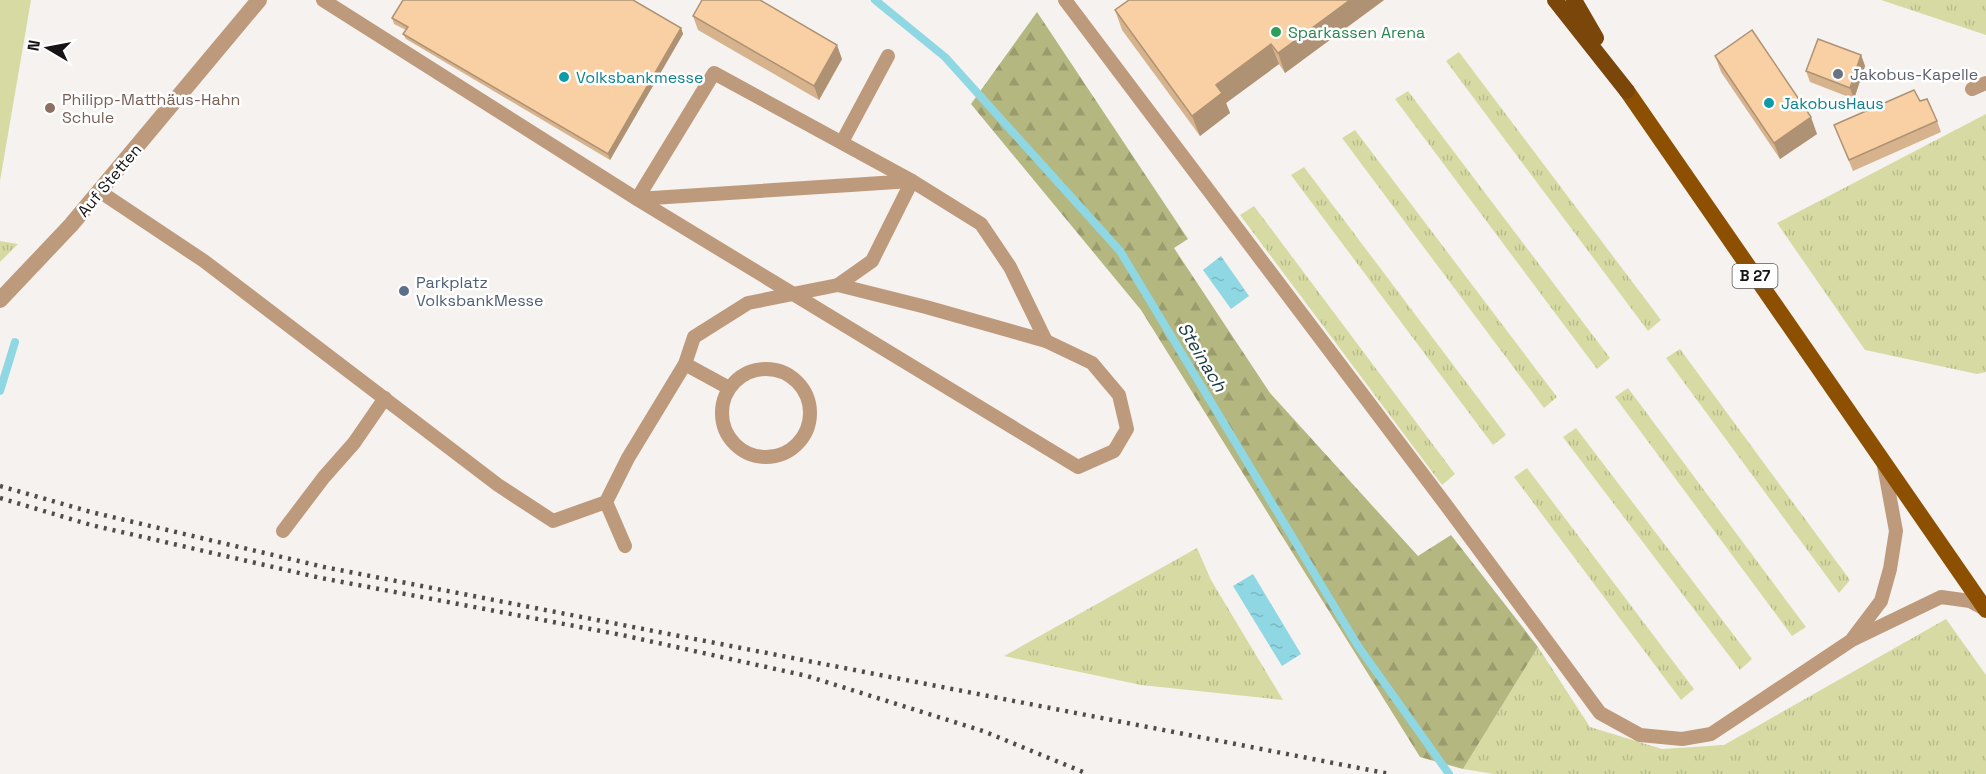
<svg xmlns="http://www.w3.org/2000/svg" width="1986" height="774" viewBox="0 0 1986 774" font-family="'Space Grotesk',sans-serif">
	<style>
		.grass { fill: url(#grass-tufts) }
		.forest { fill: url(#forest-firs) }
		.pitch { fill: #d7dba3 }
		.water { fill: url(#water-ripples) }
		.lines { fill: none; stroke-linecap: round; stroke-linejoin: round }
		.stream { stroke: #8fd7e3; stroke-width: 8 }
		.service { stroke: #be9a7c; stroke-width: 14 }
		.tertiary { stroke: #be9a7c; stroke-width: 16 }
		.primary { stroke: #8d4f00; stroke-width: 16 }
		.trunk { stroke: #7a460a; stroke-width: 16 }
		.rail { stroke: #4f4c4c; stroke-width: 4.5; stroke-dasharray: 3 6; stroke-linecap: butt }
		.wall { fill: #d6b38d }
		.shaded-wall { fill: #ae9273 }
		.building { fill: #f9d0a4; stroke: #ae9273; stroke-width: 1.5 }
		.leisure-dot { fill: #2e9e5b; stroke: #fff; stroke-width: 2 }
		.worship-dot { fill: #6b7280; stroke: #fff; stroke-width: 2 }
		.culture-dot { fill: #0f9aa8; stroke: #fff; stroke-width: 2 }
		.education-dot { fill: #8d6e63; stroke: #fff; stroke-width: 2 }
		.service-dot { fill: #5c6f8a; stroke: #fff; stroke-width: 2 }
		.labels { text-anchor: middle; stroke-width: 5; stroke-linejoin: round; paint-order: stroke }
		.shield { fill: #fff; stroke: #5c5a5a; stroke-width: 1.5 }
		.shield-label { font-size: 15px; font-weight: bold; fill: #161414 }
		.leisure-label { font-size: 16px; fill: #27864d; stroke: #fff; text-anchor: start }
		.worship-label { font-size: 16px; fill: #5b616d; stroke: #fff; text-anchor: start }
		.culture-label { font-size: 16px; fill: #0d838f; stroke: #fff; text-anchor: start }
		.education-label { font-size: 16px; fill: #785e54; stroke: #fff; text-anchor: start }
		.street-label { font-size: 16px; fill: #161414; stroke: #fff }
		.service-label { font-size: 16px; fill: #4e5e75; stroke: #fff; text-anchor: start }
		.water-label { font-size: 18px; font-style: italic; fill: #16393f; stroke: #fff }
	</style>
	<defs>
		<pattern id="grass-tufts" width="24" height="20" patternUnits="userSpaceOnUse" patternTransform="scale(1.5)"><rect width="24" height="20" fill="#d7dba3"/><path d="M3 7l-1-3M5 7V3M7 7l1-3M15 17l-1-3M17 17v-4M19 17l1-3" fill="none" stroke="#b8bb8b"/></pattern>
		<pattern id="forest-firs" width="22" height="20" patternUnits="userSpaceOnUse" patternTransform="scale(1.5)"><rect width="22" height="20" fill="#b4b780"/><path d="M5 1l3.5 6h-7zM16 11l3.5 6h-7z" fill="#9a9c6e"/></pattern>
		<pattern id="water-ripples" width="26" height="14" patternUnits="userSpaceOnUse" patternTransform="scale(1.5)"><rect width="26" height="14" fill="#8fd7e3"/><path d="M2 4q2-2 4 0t4 0M15 11q2-2 4 0t4 0" fill="none" stroke="#7bb8c2"/></pattern>
	</defs>
	<rect width="100%" height="100%" fill="#f6f2f0"/>
	<!-- grass -->
	<g class="grass">
		<polygon points="1881,0 1986,0 1986,35"/>
		<polygon points="1459,52 1661,320 1648,331 1446,61"/>
		<polygon points="1408,91 1610,358 1597,369 1395,99"/>
		<polygon points="1986,114 1986,372 1977,374 1865,350 1777,223"/>
		<polygon points="1355,130 1557,397 1544,408 1342,138"/>
		<polygon points="1304,167 1506,435 1493,445 1291,175"/>
		<polygon points="1254,206 1455,474 1442,485 1240,215"/>
		<polygon points="0,241 18,244 0,262"/>
		<polygon points="1680,349 1850,580 1839,593 1666,358"/>
		<polygon points="1628,388 1806,627 1792,636 1615,397"/>
		<polygon points="1576,428 1752,659 1740,670 1563,437"/>
		<polygon points="1527,468 1694,689 1681,700 1514,477"/>
		<polygon points="1197,548 1211,580 1283,700 1141,685 1004,656"/>
		<polygon points="1946,619 1986,675 1986,774 1494,774 1463,769 1538,647 1590,727 1662,749 1724,745"/>
	</g>
	<!-- forest -->
	<polygon class="forest" points="1037,12 1188,239 1174,248 1270,393 1418,556 1451,535 1538,647 1463,769 1420,757 1141,310 971,104"/>
	<!-- pitch -->
	<polygon class="pitch" points="0,0 31,0 0,181"/>
	<!-- water -->
	<g class="water">
		<polygon points="1221,256 1249,296 1231,309 1203,270"/>
		<polygon points="1253,574 1301,654 1282,666 1233,586"/>
	</g>
	<g class="lines">
		<!-- stream -->
		<g class="stream">
			<polyline points="875,0 945,57 1120,251 1358,646 1449,774"/>
			<polyline points="0,391 15,342"/>
		</g>
		<!-- service -->
		<g class="service">
			<polyline points="1065,0 1446,505 1600,713 1640,735 1682,739 1711,734 1852,640 1941,597 1970,601 1985,609"/>
			<polyline points="1972,89 1986,83"/>
			<polyline points="842,142 888,56"/>
			<polyline points="912,181 637,199 714,73 912,181 981,224 1010,267 1046,341"/>
			<polyline points="99,191 204,261 498,485 553,521 606,502 628,458 685,364 694,337 748,303 838,285 926,307 1046,341 1092,363 1119,395 1127,429 1114,451 1078,467 637,199 323,0"/>
			<polyline points="838,285 872,261 912,181"/>
			<polyline points="685,364 729,388"/>
			<circle cx="766" cy="413" r="44"/>
			<polyline points="606,502 625,546"/>
			<polyline points="283,531 324,477 354,443 385,398"/>
			<polyline points="1853,638 1881,601 1890,569 1896,531 1884,466"/>
		</g>
		<!-- tertiary -->
		<polyline class="tertiary" points="0,300 71,225 259,0"/>
		<!-- primary -->
		<polyline class="primary" points="1627,91 1986,610"/>
		<!-- trunk -->
		<g class="trunk">
			<polyline points="1555,0 1627,91"/>
			<polyline points="1574,0 1596,38"/>
		</g>
		<!-- rail -->
		<g class="rail">
			<polyline points="0,486 91,512 324,567 1390,774"/>
			<polyline points="0,498 91,525 321,578 622,635 807,676 983,731 1088,774"/>
		</g>
	</g>
	<!-- wall -->
	<g class="wall">
		<polygon points="1129,0 1384,0 1285,73 1279,64 1226,103 1230,113 1200,136 1122,30 1115,10"/>
		<polygon points="693,16 842,59 819,100 698,30"/>
		<polygon points="392,18 681,28 683,34 610,160 406,39 403,34 406,30 394,24"/>
		<polygon points="1861,55 1865,66 1854,99 1810,82 1806,71"/>
		<polygon points="1715,56 1817,134 1780,159 1721,72"/>
		<polygon points="1920,101 1937,121 1941,132 1853,171 1834,125"/>
	</g>
	<!-- shaded-wall -->
	<g class="shaded-wall">
		<polygon points="1350,0 1384,0 1285,73 1278,53"/>
		<polygon points="681,28 683,34 610,160 608,154"/>
		<polygon points="1271,44 1279,64 1226,103 1230,113 1200,136 1192,116 1216,85"/>
		<polygon points="837,45 842,59 819,100 814,86"/>
		<polygon points="1861,55 1865,66 1854,99 1850,88"/>
		<polygon points="1811,117 1817,134 1780,159 1774,143"/>
	</g>
	<!-- building -->
	<g class="building">
		<polygon points="403,0 633,0 681,28 608,154 403,34 408,27 392,18"/>
		<polygon points="702,0 760,0 837,45 814,86 693,16"/>
		<polygon points="1129,0 1350,0 1278,53 1271,44 1216,85 1222,93 1192,116 1115,10"/>
		<polygon points="1752,30 1811,117 1774,143 1715,56"/>
		<polygon points="1818,39 1861,55 1850,88 1806,71"/>
		<polygon points="1914,90 1920,101 1927,99 1937,121 1849,160 1834,125"/>
	</g>
	<!-- markers -->
	<circle class="leisure-dot" cx="1276" cy="32" r="6"/>
	<circle class="worship-dot" cx="1838" cy="74" r="6"/>
	<g class="culture-dot">
		<circle cx="564" cy="77" r="6"/>
		<circle cx="1769" cy="103" r="6"/>
	</g>
	<circle class="education-dot" cx="50" cy="108" r="6"/>
	<circle class="service-dot" cx="404" cy="291" r="6"/>
	<g class="labels">
		<!-- shield labels -->
		<rect class="shield" x="1732.5" y="264" width="45" height="24" rx="4.5"/>
		<g class="shield-label">
			<text x="1755" y="281">B 27</text>
		</g>
		<!-- leisure labels -->
		<g class="leisure-label">
			<text x="1288" y="38">Sparkassen Arena</text>
		</g>
		<!-- worship labels -->
		<g class="worship-label">
			<text x="1850" y="80">Jakobus-Kapelle</text>
		</g>
		<!-- culture labels -->
		<g class="culture-label">
			<text x="576" y="83">Volksbankmesse</text>
			<text x="1781" y="109">JakobusHaus</text>
		</g>
		<!-- education labels -->
		<g class="education-label">
			<text x="62" y="105">Philipp-Matthäus-Hahn<tspan x="62" dy="18">Schule</tspan></text>
		</g>
		<!-- street labels -->
		<g class="street-label">
			<text transform="translate(109 180) rotate(-50)" y="6">Auf Stetten</text>
		</g>
		<!-- service labels -->
		<g class="service-label">
			<text x="416" y="288">Parkplatz<tspan x="416" dy="18">VolksbankMesse</tspan></text>
		</g>
		<!-- water labels -->
		<g class="water-label">
			<text transform="translate(1202 357) rotate(59)" y="6">Steinach</text>
		</g>
	</g>
	<!-- north arrow -->
	<g transform="translate(48 48) rotate(280)" stroke="#ffffff" stroke-width="4.5" paint-order="stroke">
	<path d="M0-4.5L10 22L0 15L-10 22Z" fill="#161414"/>
	<text y="-9" font-size="16" font-weight="bold" text-anchor="middle" fill="#161414">N</text>
	</g>
</svg>
